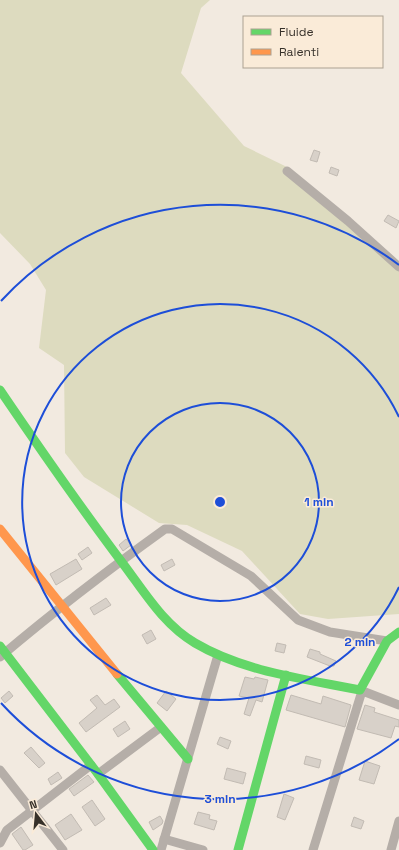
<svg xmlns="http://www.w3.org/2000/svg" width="399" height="850" viewBox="0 0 399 850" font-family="'Space Grotesk',sans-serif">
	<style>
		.green { fill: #dddbbf }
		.building { fill: #d8d1c9; stroke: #c2bbb3 }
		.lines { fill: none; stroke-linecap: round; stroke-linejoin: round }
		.street { stroke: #b5aea8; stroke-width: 9 }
		.fast { stroke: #63d668; stroke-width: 9 }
		.slow { stroke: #ff974d; stroke-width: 9 }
		.ring { fill: none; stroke: #1d4ed8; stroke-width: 2 }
		.centre { fill: #1d4ed8; stroke: #faebd8; stroke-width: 2 }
		.ring-label { font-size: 12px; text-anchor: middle; font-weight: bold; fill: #1d4ed8; stroke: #faebd8; stroke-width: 3; stroke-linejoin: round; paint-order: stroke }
	</style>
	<rect width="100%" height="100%" fill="#f2eae0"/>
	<!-- green -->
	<polygon class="green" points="0,0 210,0 201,8 181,73 244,146 285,166 399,262 399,614 328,619 300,614 242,551 187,525 159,523 84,477 65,453 64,365 39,348 46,290 30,264 0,233"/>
	<!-- building -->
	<g class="building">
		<polygon points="314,150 320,152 317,162 310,160"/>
		<polygon points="331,167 339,170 337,176 329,173"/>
		<polygon points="388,215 399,221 396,228 384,221"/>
		<polygon points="126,539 131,545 123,551 119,545"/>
		<polygon points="88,547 92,553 82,560 78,554"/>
		<polygon points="76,559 82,569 56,585 50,574"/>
		<polygon points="172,559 175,565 164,571 161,565"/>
		<polygon points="106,598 111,605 94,615 90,608"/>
		<polygon points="151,630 156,639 147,644 142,635"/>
		<polygon points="277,643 286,645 284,653 275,651"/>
		<polygon points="310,649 320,652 320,654 336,661 334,666 330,666 307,657"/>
		<polygon points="245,677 254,679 255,677 268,680 262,702 256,700 250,716 244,714 249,698 239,696"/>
		<polygon points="9,691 13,696 5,703 1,698"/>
		<polygon points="166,691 176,699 167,711 157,703"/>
		<polygon points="97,695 105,705 114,699 120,707 86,732 79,723 97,708 90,700"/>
		<polygon points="291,695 321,704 323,696 351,705 345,727 286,710"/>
		<polygon points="365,705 375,708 374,712 399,720 399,727 395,726 391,738 357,729"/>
		<polygon points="125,721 130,729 118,737 113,729"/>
		<polygon points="220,737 231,741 228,749 217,744"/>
		<polygon points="31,747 45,763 39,768 24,753"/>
		<polygon points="306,756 321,760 319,768 304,764"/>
		<polygon points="365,761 380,766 374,784 359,780"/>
		<polygon points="227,768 246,773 243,784 224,779"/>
		<polygon points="58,772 62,778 51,785 48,779"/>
		<polygon points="88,775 94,782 74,796 69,789"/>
		<polygon points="284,794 294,798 285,820 277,817"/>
		<polygon points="92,800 105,819 95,826 82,807"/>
		<polygon points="198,812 210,815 209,819 217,821 214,830 194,824"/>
		<polygon points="71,814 82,830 65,840 55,825"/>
		<polygon points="160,816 163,821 162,824 153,830 149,822"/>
		<polygon points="354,817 364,821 361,829 351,826"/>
		<polygon points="21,827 33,845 25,850 23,850 12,834"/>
	</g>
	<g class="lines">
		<!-- street -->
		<g class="street">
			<polyline points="287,171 348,221 399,267"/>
			<path d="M0,657C53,612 108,570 165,529H172L251,576L298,620L330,632L387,641"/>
			<polyline points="360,690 399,705"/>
			<polyline points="0,770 63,850"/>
			<polyline points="98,774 161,727"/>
			<polyline points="164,839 203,850"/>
			<polyline points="0,843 7,830 91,765"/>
			<polyline points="161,850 218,655"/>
			<polyline points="313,850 362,691"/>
			<polyline points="391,850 399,821"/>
		</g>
		<!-- fast -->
		<g class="fast">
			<path d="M0,390C40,449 81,508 124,565C145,593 164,625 195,643C244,672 305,679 360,690L387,641L399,632"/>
			<polyline points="0,646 98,774 153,850"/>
			<polyline points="117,674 188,759"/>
			<polyline points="238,850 286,675"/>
		</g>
		<!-- slow -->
		<polyline class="slow" points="0,529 117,674"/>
	</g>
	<!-- distance rings -->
	<g class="ring">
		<circle cx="220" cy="502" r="99"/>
		<path d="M399 587A198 198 0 1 1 399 417"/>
		<path d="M399 739A297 297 0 0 1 1 703M1 301A297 297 0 0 1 399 265"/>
	</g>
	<circle cx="220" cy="502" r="6" class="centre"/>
	<g class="ring-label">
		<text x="319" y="506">1 min</text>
		<text x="360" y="646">2 min</text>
		<text x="220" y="803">3 min</text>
	</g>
	<!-- legend -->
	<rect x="243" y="16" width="140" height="52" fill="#faebd8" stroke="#aca192"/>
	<rect x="251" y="29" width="20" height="6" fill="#63d668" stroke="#aca192"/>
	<text x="279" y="36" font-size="12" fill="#37312a">Fluide</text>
	<rect x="251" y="49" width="20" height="6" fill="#ff974d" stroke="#aca192"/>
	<text x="279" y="56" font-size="12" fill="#37312a">Ralenti</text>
	<!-- north arrow -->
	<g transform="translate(36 814) rotate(344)" stroke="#faebd8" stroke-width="3" paint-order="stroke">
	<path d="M0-3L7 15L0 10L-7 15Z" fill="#37312a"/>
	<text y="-6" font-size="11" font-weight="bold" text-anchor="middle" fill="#37312a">N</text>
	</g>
</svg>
